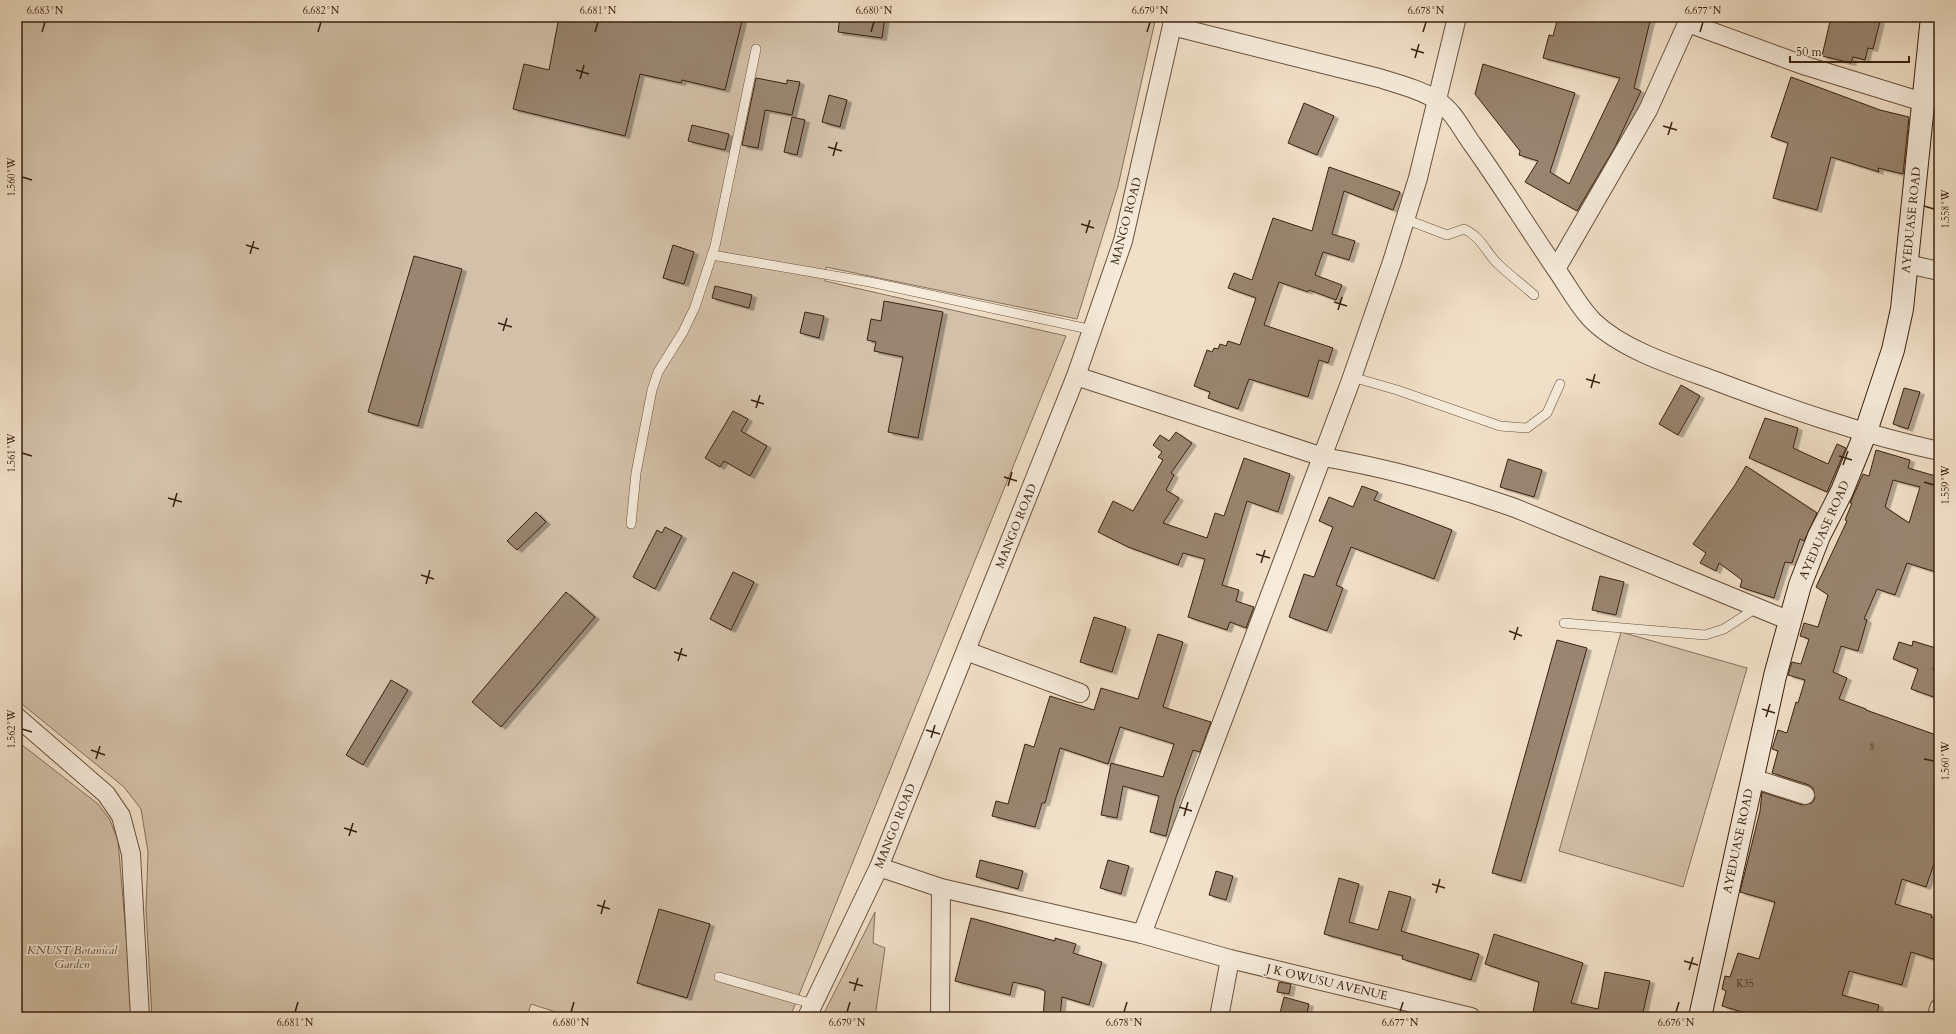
<svg xmlns="http://www.w3.org/2000/svg" width="1956" height="1034" viewBox="0 0 1956 1034" font-family="Cardo,serif">
	<style>
		.green { fill: #d2c0a8; stroke: #86715b }
		.building { fill: #99856f; stroke: #3a220e; fill-rule: evenodd; filter: url(#shadow) }
		.lines { fill: none; stroke-linecap: round; stroke-linejoin: round }
		.lane-casing { stroke: #68523c; stroke-width: 10 }
		.street-casing { stroke: #68523c; stroke-width: 20 }
		.secondary-casing { stroke: #3a220e; stroke-width: 24 }
		.lane { stroke: #f6ebdb; stroke-width: 9 }
		.street { stroke: #f6ebdb; stroke-width: 18 }
		.secondary { stroke: #f6ebdb; stroke-width: 22 }
		.ticks { fill: none; stroke: #3a220e; stroke-width: 1.5 }
		.labels { text-anchor: middle; stroke-width: 3.5; stroke-linejoin: round; paint-order: stroke }
		.number-label { font-size: 10px; fill: #523b26 }
		.street-label { font-size: 12px; fill: #3a220e; stroke: #f6ebdb }
		.park-label { font-size: 12px; font-style: italic; fill: #604a34; stroke: #f6ebdb }
		.neatline { fill: none; stroke: #3a220e; stroke-width: 1.5 }
		.ticks-label { font-size: 10px; text-anchor: middle; fill: #3a220e }
	</style>
	<defs>
		<filter id="shadow"><feDropShadow dx="4.5" dy="2.5" stdDeviation="0" flood-color="#0004"/></filter>
	</defs>
	<rect width="100%" height="100%" fill="#f1e0c8"/>
	<filter id="stains"><feTurbulence type="fractalNoise" baseFrequency=".005" numOctaves="4"/><feColorMatrix values="0 0 0 0 .2 0 0 0 0 .09 0 0 0 0 .02 0 0 0 .5 -.17"/></filter>
	<radialGradient id="worn" r=".72"><stop offset=".6" stop-color="#630" stop-opacity="0"/><stop offset="1" stop-color="#630" stop-opacity=".3"/></radialGradient>
	<!-- green -->
	<g class="green">
		<polygon points="17,17 1156,17 1118,186 1077,319 826,267 825,281 1066,336 790,1017 571,1017 531,1004 527,1017 152,1017 146,909 148,852 141,809 124,787 17,700 17,105 20,88 17,87"/>
		<polygon points="1621,632 1747,668 1683,887 1559,851"/>
		<polygon points="17,741 98,804 110,820 118,841 133,1017 17,1017"/>
		<polygon points="875,912 873,943 885,948 875,1017 855,1015 854,1017 822,1017"/>
	</g>
	<!-- building -->
	<g class="building">
		<polygon points="559,17 743,17 725,90 682,80 681,83 640,74 625,136 513,109 524,64 549,70"/>
		<polygon points="840,17 885,17 882,38 838,32"/>
		<polygon points="1558,17 1651,17 1634,88 1641,91 1615,147 1577,211 1525,182 1538,161 1519,155 1520,151 1475,94 1483,64 1575,93 1550,172 1569,184 1620,78 1543,58 1549,35 1553,36"/>
		<polygon points="1831,17 1863,17 1880,21 1873,49 1868,48 1865,60 1853,57 1851,63 1822,56"/>
		<polygon points="1791,77 1880,110 1909,117 1903,174 1878,168 1879,172 1831,157 1817,210 1773,198 1788,143 1771,137"/>
		<polygon points="756,78 787,84 787,80 800,82 792,115 765,110 758,148 742,145"/>
		<polygon points="829,95 847,100 840,127 822,122"/>
		<polygon points="1304,103 1334,116 1317,155 1288,143"/>
		<polygon points="792,117 805,120 797,155 784,152"/>
		<polygon points="692,125 729,134 725,150 688,141"/>
		<polygon points="1329,167 1400,192 1393,210 1344,191 1332,234 1355,241 1349,260 1323,252 1315,275 1342,285 1336,300 1309,290 1308,292 1279,282 1264,325 1333,348 1328,363 1319,360 1308,397 1249,379 1238,409 1208,398 1210,392 1194,386 1207,350 1212,352 1214,348 1218,349 1220,344 1226,346 1228,341 1240,345 1256,298 1228,288 1234,273 1252,280 1273,218 1312,231"/>
		<polygon points="673,245 694,252 684,284 663,278"/>
		<polygon points="414,256 462,269 418,426 368,412"/>
		<polygon points="715,286 752,295 749,308 712,298"/>
		<polygon points="884,301 943,312 918,438 888,432 903,357 874,351 876,342 867,340 871,319 881,321"/>
		<polygon points="805,312 824,316 819,338 800,333"/>
		<polygon points="1681,385 1700,396 1678,435 1659,424"/>
		<polygon points="1904,388 1920,392 1908,429 1893,424"/>
		<polygon points="733,411 748,419 741,431 767,446 750,476 724,461 720,467 705,458"/>
		<polygon points="1765,418 1798,428 1793,448 1828,464 1837,444 1846,448 1827,492 1749,458"/>
		<polygon points="1176,432 1192,443 1171,473 1174,475 1166,490 1179,498 1163,523 1207,538 1215,513 1224,516 1244,458 1290,474 1278,512 1247,501 1222,585 1239,590 1236,601 1254,607 1246,628 1230,622 1227,630 1188,617 1205,559 1183,553 1178,565 1128,547 1098,532 1113,501 1133,511 1163,460 1158,457 1162,452 1153,445 1160,435 1169,441"/>
		<path d="M1876,450L1910,460L1908,468L1939,477V573L1907,563L1895,595L1877,589L1864,619L1867,620L1858,651L1841,646L1833,672L1847,678L1839,699L1866,709V710L1939,736V859L1936,858L1926,887L1902,879L1895,904L1932,915L1931,917L1939,920V961L1911,952L1902,985L1849,971L1842,995L1879,1005L1876,1017H1759L1722,1006L1726,991L1722,989L1725,976L1730,977L1738,953L1759,959L1775,902L1740,892L1760,811L1762,792L1802,805L1812,803L1815,798L1813,788L1809,785L1772,773L1778,751L1772,749L1778,730L1787,733L1796,702L1798,703L1805,680L1788,675L1792,662L1801,664L1809,639L1800,636L1804,623L1818,627L1828,595L1816,587L1847,521L1845,520L1852,503H1850L1863,474L1869,476ZM1893,480L1920,487L1909,523L1885,507Z"/>
		<polygon points="1508,459 1542,470 1534,497 1500,487"/>
		<polygon points="1746,466 1817,513 1804,541 1800,539 1792,563 1785,562 1774,598 1740,587 1742,580 1719,563 1716,571 1700,563 1706,553 1693,544 1735,485"/>
		<polygon points="1362,486 1378,492 1374,500 1452,530 1434,579 1351,547 1336,585 1343,588 1327,631 1289,617 1304,574 1314,577 1333,527 1319,521 1329,497 1353,507"/>
		<polygon points="536,512 546,522 517,550 507,541"/>
		<polygon points="665,527 682,536 655,589 633,577 657,530 662,533"/>
		<polygon points="733,572 754,582 731,630 710,619"/>
		<polygon points="1600,576 1624,582 1616,615 1592,610"/>
		<polygon points="566,592 595,617 501,727 472,702"/>
		<polygon points="1094,617 1126,627 1112,672 1080,662"/>
		<polygon points="1158,634 1183,642 1163,707 1211,722 1200,752 1193,750 1175,800 1166,836 1150,832 1159,796 1123,786 1117,818 1101,815 1111,763 1163,777 1174,744 1120,727 1108,764 1060,748 1045,803 1042,803 1035,827 992,816 996,801 1008,804 1025,744 1034,747 1050,696 1094,710 1101,688 1138,699"/>
		<polygon points="1557,640 1587,648 1521,881 1492,873"/>
		<polygon points="1913,641 1939,649 1933,670 1939,672 1939,699 1911,689 1918,669 1893,659 1899,642 1912,646"/>
		<polygon points="391,680 408,690 363,765 346,755"/>
		<polygon points="980,860 1023,871 1018,889 976,877"/>
		<polygon points="1108,860 1129,866 1121,894 1100,888"/>
		<polygon points="1216,871 1233,876 1226,900 1209,895"/>
		<polygon points="1339,878 1359,884 1349,922 1378,930 1389,891 1411,897 1401,931 1479,954 1471,980 1402,959 1403,956 1324,934"/>
		<polygon points="659,909 710,924 687,998 637,983"/>
		<polygon points="971,918 1055,941 1055,938 1076,944 1073,953 1102,962 1089,1005 1062,997 1060,1017 1043,1017 1045,991 1039,988 1013,982 1010,995 955,981"/>
		<polygon points="1494,934 1583,963 1571,1003 1598,1009 1605,972 1650,981 1642,1017 1532,1017 1539,982 1485,964"/>
		<polygon points="1279,982 1291,984 1289,994 1277,992"/>
		<polygon points="1284,997 1309,1004 1306,1017 1279,1017"/>
	</g>
	<g class="lines">
		<defs>
			<g id="lane">
				<path d="M1405,219L1447,235L1464,229C1480,236 1485,250 1496,262C1508,274 1522,284 1534,295"/>
				<polyline points="712,255 870,282 1093,330"/>
				<polyline points="1352,377 1397,390 1500,426 1527,428 1547,413 1560,384"/>
				<polyline points="631,524 636,473 652,390 658,372 683,332 695,307 715,246 756,49"/>
				<polyline points="1564,623 1705,635 1724,629 1756,608"/>
				<polyline points="719,977 813,1004"/>
			</g>
			<g id="street">
				<polyline points="1688,23 1806,66 1923,102"/>
				<path d="M1172,26L1379,78C1398,84 1422,90 1438,101C1454,112 1462,130 1473,145C1502,186 1528,228 1556,269C1568,286 1578,306 1593,321C1623,350 1674,366 1713,380C1787,408 1861,434 1939,451"/>
				<polyline points="1907,264 1939,271"/>
				<polyline points="1556,269 1648,110 1690,17"/>
				<path d="M1076,376L1323,457C1388,468 1452,486 1515,508L1790,621"/>
				<polyline points="966,651 1080,693"/>
				<polyline points="17,717 106,794 121,816 131,854 140,1017"/>
				<polyline points="1752,778 1805,795"/>
				<polyline points="879,867 941,888 1142,934 1230,959 1471,1017"/>
				<polyline points="1142,934 1350,383 1392,262 1418,178 1457,17"/>
				<polyline points="807,1017 879,867 1076,376 1123,241 1174,17"/>
				<polyline points="940,1017 941,888"/>
				<polyline points="1219,1017 1230,959"/>
				<polyline points="1937,1017 1939,1008"/>
			</g>
			<polyline id="secondary" points="1700,1017 1775,676 1790,621 1800,585 1819,536 1842,491 1865,434 1893,350 1902,309 1932,17"/>
		</defs>
		<!-- lane casing -->
		<use href="#lane" class="lane-casing"/>
		<!-- street casing -->
		<use href="#street" class="street-casing"/>
		<!-- secondary casing -->
		<use href="#secondary" class="secondary-casing"/>
		<!-- lane -->
		<use href="#lane" class="lane"/>
		<!-- street -->
		<use href="#street" class="street"/>
		<!-- secondary -->
		<use href="#secondary" class="secondary"/>
	</g>
	<!-- ticks -->
	<path class="ticks" d="M42,32L45,22M318,32L321,22M595,32L598,22M871,32L874,22M1147,32L1150,22M1423,32L1426,22M1700,32L1703,22M1411,49L1424,53M1415,58L1419,44M576,70L589,74M580,79L584,65M1663,126L1677,130M1668,135L1672,122M828,147L842,151M833,156L837,142M22,177L32,180M1924,206L1934,209M1081,224L1094,228M1086,233L1090,220M246,245L259,249M250,254L254,241M1334,302L1347,306M1338,310L1342,297M498,323L512,327M503,331L507,318M1586,379L1600,383M1591,388L1595,374M751,400L764,404M756,408L760,395M22,453L32,456M1839,456L1852,460M1843,465L1848,451M1004,477L1017,481M1924,482L1934,485M1008,486L1012,472M168,498L182,502M173,507L177,493M1256,554L1270,558M1261,563L1265,550M421,575L434,579M426,584L430,570M1509,631L1522,636M1514,640L1518,627M674,652L687,656M678,661L682,648M1762,709L1775,713M1766,717L1770,704M22,729L32,732M926,730L940,734M931,738L935,725M91,750L105,755M96,759L100,746M1924,759L1934,761M1179,807L1192,811M1184,816L1188,802M344,828L357,832M349,836L353,823M1432,884L1445,888M1436,893L1440,879M597,905L610,909M601,914L605,900M1684,961L1698,965M1689,970L1693,957M849,982L863,986M854,991L858,978M295,1012L298,1002M571,1012L574,1002M847,1012L850,1002M1124,1012L1127,1002M1400,1012L1403,1002M1676,1012L1679,1002"/>
	<g class="labels">
		<!-- number labels -->
		<g class="number-label">
			<text x="1872" y="750">8</text>
			<text x="1745" y="987">K35</text>
		</g>
		<!-- street labels -->
		<g class="street-label">
			<text transform="translate(1911 220) rotate(-84)" y="4">AYEDUASE ROAD</text>
			<text transform="translate(1126 221) rotate(-75)" y="4">MANGO ROAD</text>
			<text transform="translate(1016 526) rotate(-68)" y="4">MANGO ROAD</text>
			<text transform="translate(1824 530) rotate(-66)" y="4">AYEDUASE ROAD</text>
			<text transform="translate(895 826) rotate(-68)" y="4">MANGO ROAD</text>
			<text transform="translate(1738 841) rotate(-78)" y="4">AYEDUASE ROAD</text>
			<text transform="translate(1327 982) rotate(13)" y="4">J K OWUSU AVENUE</text>
		</g>
		<!-- park labels -->
		<g class="park-label">
			<text x="72" y="954">KNUST Botanical<tspan x="72" dy="14">Garden</tspan></text>
		</g>
	</g>
	<!-- margin -->
	<rect width="1956" height="1034" fill="none" stroke="#f1e0c8" stroke-width="44"/>
	<!-- scale -->
	<path d="M1790 56v6h119v-6" fill="none" stroke="#3a220e" stroke-width="2"/>
	<text x="1796" y="56" font-size="12" fill="#3a220e" stroke="#f6ebdb" stroke-width="3" paint-order="stroke">50 m</text>
	<rect x="22" y="22" width="1912" height="990" class="neatline"/>
	<g class="ticks-label">
		<text x="45" y="14">6.683°N</text>
		<text x="321" y="14">6.682°N</text>
		<text x="598" y="14">6.681°N</text>
		<text x="874" y="14">6.680°N</text>
		<text x="1150" y="14">6.679°N</text>
		<text x="1426" y="14">6.678°N</text>
		<text x="1703" y="14">6.677°N</text>
		<text transform="translate(11 177) rotate(-90)" y="4">1.560°W</text>
		<text transform="translate(1945 209) rotate(-90)" y="4">1.558°W</text>
		<text transform="translate(11 453) rotate(-90)" y="4">1.561°W</text>
		<text transform="translate(1945 485) rotate(-90)" y="4">1.559°W</text>
		<text transform="translate(11 729) rotate(-90)" y="4">1.562°W</text>
		<text transform="translate(1945 761) rotate(-90)" y="4">1.560°W</text>
		<text x="295" y="1026">6.681°N</text>
		<text x="571" y="1026">6.680°N</text>
		<text x="847" y="1026">6.679°N</text>
		<text x="1124" y="1026">6.678°N</text>
		<text x="1400" y="1026">6.677°N</text>
		<text x="1676" y="1026">6.676°N</text>
	</g>
	<rect width="100%" height="100%" filter="url(#stains)"/>
	<rect width="100%" height="100%" fill="url(#worn)"/>
</svg>
